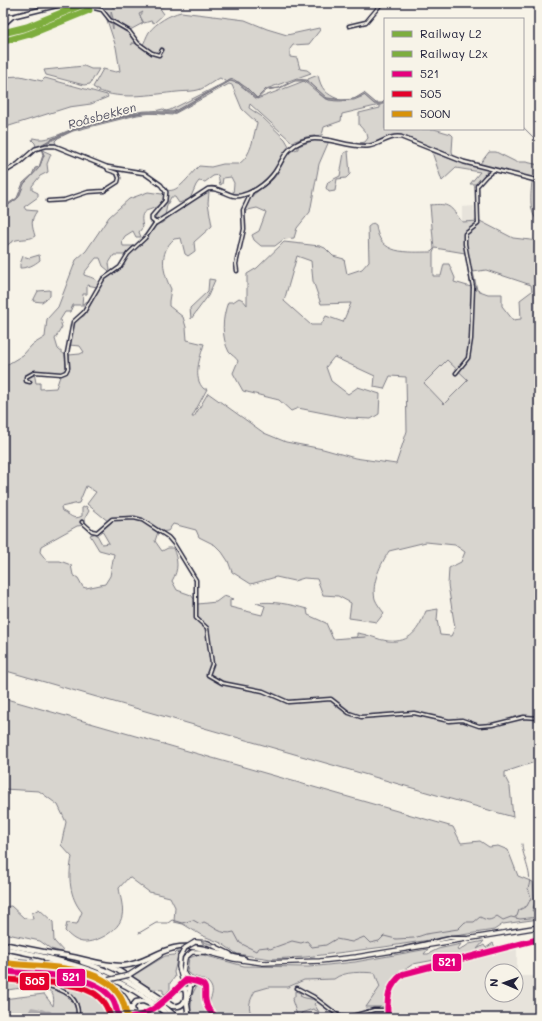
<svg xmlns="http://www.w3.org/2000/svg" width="542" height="1021" viewBox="0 0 542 1021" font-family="Mali,sans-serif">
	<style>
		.built { fill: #e7e3db; fill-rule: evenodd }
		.green { fill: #d8d5cf; stroke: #7d7c85; fill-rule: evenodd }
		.water { fill: #aeabad; stroke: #76747f }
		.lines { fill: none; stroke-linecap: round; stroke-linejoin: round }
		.stream { stroke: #76747f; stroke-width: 1 }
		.river { stroke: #aeabad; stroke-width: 3.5 }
		.minor-casing { stroke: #22223b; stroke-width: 5 }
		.secondary-casing { stroke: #22223b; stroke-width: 5.5 }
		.primary-casing { stroke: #22223b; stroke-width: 6 }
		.trunk-casing { stroke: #22223b; stroke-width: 6 }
		.motorway-casing { stroke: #22223b; stroke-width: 7 }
		.minor { stroke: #f7f3e8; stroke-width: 2 }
		.secondary { stroke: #f7f3e8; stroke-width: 2.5 }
		.primary { stroke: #f7f3e8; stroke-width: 3 }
		.trunk { stroke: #f7f3e8; stroke-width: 3.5 }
		.motorway { stroke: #f7f3e8; stroke-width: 4 }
		.trunk-bridge-casing { stroke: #22223b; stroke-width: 6; stroke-linecap: butt }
		.trunk-bridge { stroke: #f7f3e8; stroke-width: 3.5 }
		.bus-1-casing { stroke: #f7f3e8; stroke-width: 9 }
		.bus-2-casing { stroke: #f7f3e8; stroke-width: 9 }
		.bus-3-casing { stroke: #f7f3e8; stroke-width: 9 }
		.bus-1 { stroke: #e5007d; stroke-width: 6 }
		.bus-2 { stroke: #e4002b; stroke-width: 6 }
		.bus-3 { stroke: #d79209; stroke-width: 6 }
		.rail-1-casing { stroke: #f7f3e8; stroke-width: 10 }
		.rail-2-casing { stroke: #f7f3e8; stroke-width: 10 }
		.rail-1 { stroke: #7dad3e; stroke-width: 7 }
		.rail-2 { stroke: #7dad3e; stroke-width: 7 }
		.oneway { stroke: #97959a }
		.labels { text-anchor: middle; stroke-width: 3.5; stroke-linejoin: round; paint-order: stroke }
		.water-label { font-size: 12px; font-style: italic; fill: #535263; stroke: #f7f3e8 }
		.line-badge { stroke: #f7f3e8; stroke-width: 1.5 }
		.badge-label { font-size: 11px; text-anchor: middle; font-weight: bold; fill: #fff }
	</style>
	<rect width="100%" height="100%" fill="#f7f3e8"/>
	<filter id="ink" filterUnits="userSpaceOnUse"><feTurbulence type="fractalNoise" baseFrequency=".025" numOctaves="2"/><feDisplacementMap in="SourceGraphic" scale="8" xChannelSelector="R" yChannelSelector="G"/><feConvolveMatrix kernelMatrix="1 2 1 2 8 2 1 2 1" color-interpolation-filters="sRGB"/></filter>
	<g filter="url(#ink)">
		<!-- built -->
		<g class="built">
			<polygon points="76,3 91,3 29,28 3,34 3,30 27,24"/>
			<polygon points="474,206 474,212 476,212 477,222 462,222 462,207"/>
			<polygon points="447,360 468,380 444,404 423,383"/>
			<path d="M510,944L517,948V976H539V1018H254L250,1013L249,1001L255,991L269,987H289L304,980L334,979L338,976L362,972L375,973L385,1005L387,993L392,981L400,973ZM492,971H516V995H492Z"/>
		</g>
		<!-- green -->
		<g class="green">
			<path d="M95,3H128L112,7L146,3H163L164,6L159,7L164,14L154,23L151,21L144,23L140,16L143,12L139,14L143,23L130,30L114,22L111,11V20C93,0 88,13 67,13L72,9Z"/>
			<path d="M181,12L245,20L267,29L287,35L319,28L320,30L309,44L293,45L290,49V57L297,58L300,69L307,70L311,73L266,89L257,98L239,82L230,80L224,84L173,112H141L88,125L67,132L49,140L40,146L36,147L35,143L32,140L33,138C46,142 60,134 72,129C93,121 116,117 138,112C146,110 155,112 163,109L166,111L170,110L224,83L225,81L220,78C213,81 208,86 201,89C193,92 185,91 177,92C154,94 113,102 93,87L103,69L116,72L120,71L116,47L106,17L111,21L113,29V24L129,31L134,41L131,45L134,43L142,46C145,42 146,37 149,32C157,22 169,15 181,12Z"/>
			<polygon points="84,66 91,69 99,69 90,84 84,85 46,75 44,70"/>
			<path d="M318,75C321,89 326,94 338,99L326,98L308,81V79Z"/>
			<polygon points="20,76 42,81 45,78 107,95 108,97 91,104 69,107 3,128 3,77"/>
			<path d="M230,81L238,83L257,99L304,81L324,98L329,100H354L366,95L374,104H384L385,102V129H434L451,134L453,136L452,151L453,156H448L400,135L371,144L360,143L365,142L368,138L367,134L359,125V113L380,108V105L342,114L341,121L324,127L322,135L306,137L292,142L250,104L249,108L261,116L285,139L289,146C281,164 257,197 233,194L234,183L231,177L223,178L222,184L220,185L218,175L213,176L205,182L199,181L196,185L190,199L179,203L175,197H171L167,205L165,216L156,221L155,219C157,208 169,204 167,190C178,194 191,173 199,166L211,167L223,164H239C252,155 253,137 257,123L242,109L232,85L229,84L172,115L152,113L137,115L73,131L58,138L55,141L56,144L47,143C64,129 119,116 142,113C153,111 166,116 176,112Z"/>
			<path d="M315,140L329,141L319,164L310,212L297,228L294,238L284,239L275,246H261L254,240L252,235L259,231L266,212L257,208L248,210L245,214C243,196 264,189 274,178C281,169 283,159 291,151L298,149V146Z"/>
			<path d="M42,150L51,154L47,164L48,172L40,176L32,186V190L38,193V197L24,207L26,210L37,211C30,220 32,226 35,236C29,241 17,237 10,243C7,245 5,249 3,251V209L17,199L24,184L39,168L44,155Z"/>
			<polygon points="348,151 350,174 346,178 337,179 335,191 329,192 326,188 328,182 340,176 344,153"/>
			<polygon points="432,152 454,160 488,170 478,184 470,184 480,172 456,168 442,181"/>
			<polygon points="489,152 496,152 516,162 526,162 539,165 539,179 479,165"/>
			<path d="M532,181L539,182V222C528,213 531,194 532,181Z"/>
			<path d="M148,192L162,194L164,192V198C155,217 137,202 143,227L139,232L141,237H136L133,231L125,236L122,241L123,246H133L124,255H114L109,263L110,270L109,271L103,266L100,258H96L84,273V275C89,277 97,278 99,284L97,287L87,285V294H83L82,304L90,300L87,305H73L70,312H65L60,320L62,327L55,339L58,349L65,355L66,368L62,373L34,372L36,383H40V389L56,388L60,376L69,370V355L80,354L84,352L80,346L69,345L73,324L76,319L84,316L103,281L123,267L127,256L157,224L162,223L179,208L209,192L208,203L212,226L194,242L195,251L188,256L185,254L181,238L174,239C158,253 163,273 171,289L169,301V306L183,317L186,327L187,340L204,344C200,358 192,378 204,389H207L192,417H194L208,393L264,433L286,442L323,449L355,458L396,464L407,431L406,377L390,376L384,389L374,387L375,376L334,357L326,367L331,381L348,394L358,387L380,394L379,414L371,419L349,418L298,408L291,411L279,400L243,391L233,373L238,361C236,357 231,355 229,352C221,337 222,318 228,302H233L239,298L243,300L247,305V274L257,268L284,242L320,246L325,248L333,256L344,259L347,274L362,269L369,261L368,227L373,223L376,225C379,256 407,252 431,252L434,249L430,205C450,203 450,206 462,222L480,221L513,238L539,241V765L535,762L505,772V777L510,787L513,817L3,670V367L23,355L32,345L45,337L47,319L58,307L76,260L86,251L109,217L129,199ZM435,248L465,253L471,287L454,282L455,278L449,264H444L441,276H433V253ZM297,256L311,261L313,281L321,304L351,303L343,322L326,316L321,325H311L284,301ZM486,270L531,285L532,291L520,300L521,319L513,320L502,306V294H488L477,290L473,272ZM447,360L468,380L444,404L424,383ZM86,486L96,492L87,504L109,522L102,531L109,543L102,544L96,533L90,535L99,550L114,554L110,576L105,584L86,588L83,587L78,578L73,575L71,565L60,561H47L40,552L41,546L77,526L86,525L85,518L89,511L86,506L82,508V516C73,521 70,514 62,511L61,507L79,503ZM173,524L196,530L199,537L215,545L222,552L228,561L232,572L251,584L276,577L294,581L304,578L317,579L323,595L338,596L351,603L349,618L377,622L384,613C381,609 377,604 375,599C371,583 381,564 389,551L426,542L455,545L465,552L461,562L449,568L448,585L455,628L451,636L440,635L437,620L438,609L426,611C418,630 411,643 388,641C378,640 368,634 357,633V637L333,639L326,623L308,615L307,609C289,604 274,601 256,603L265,606L262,615L230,607V600L233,599L224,596L216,602L198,604L191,595L177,590L172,581C179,569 178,561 173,548H168L162,551L155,541L158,532L168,531Z"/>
			<path d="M39,255L40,260C34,265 28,268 20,268V264L23,256L29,258Z"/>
			<polygon points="209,279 215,280 208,296 191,319 190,308 208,291"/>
			<polygon points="50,290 50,296 42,302 33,301 38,291"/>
			<path d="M3,698L453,827L461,843L480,841L489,847L498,846L508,850L518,876L533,882L535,903L532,911L539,909V919L503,924L494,930L384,947L306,957L271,959L237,954L221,943L201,935L183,924L174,922L175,907L170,897L149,892L129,877L119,888C120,896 124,908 122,916C120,930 97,943 83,942C75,941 70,936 65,931L67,923L77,924L82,912C69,897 68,876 72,857L61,845L66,822L58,805L39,791L3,789Z"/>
			<polygon points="11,906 24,918 33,919 32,913 39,909 53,922 54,941 65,953 51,949 40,941 3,933 3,907"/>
			<path d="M484,941L477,949L484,945L486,948L493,943L495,947L441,961L440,959L413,964L400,973L392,981L383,1007H366L380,987L375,973C363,972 344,971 334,979L304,980L288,987H269L255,991C250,1000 246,1009 254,1018H222C199,1001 217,999 211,986C206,976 194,980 187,972L189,958L197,955H203L244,966L309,967L355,962L428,949L424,954H428L438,949L461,944L457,950L459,951L469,944Z"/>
			<polygon points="177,952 179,952 174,972 175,977 170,983 170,989 165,994 163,993 163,990 153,989 131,977 165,956 174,955"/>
			<path d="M45,963H49L57,967L56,969C60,971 66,971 71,972V975L15,972L10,970L46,971L50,966Z"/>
			<path d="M3,976L14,979L61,982L96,991L104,995L111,1003L114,1018L110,1016L107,1018H80C79,1012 80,1005 76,1000C65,983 22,980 3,978Z"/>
			<path d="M3,982C21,983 60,984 73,1000C76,1005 77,1012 77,1018H3V999L44,994L53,1006C57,986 42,989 29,988C19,988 12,989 3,991Z"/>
			<polygon points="197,985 204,987 204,1005 214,1018 190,1018 192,995"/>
			<path d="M295,991L301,993L300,996C305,999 311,998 317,1001L314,1004L319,1012L313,1009L301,1013L302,1018H298L292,1000L295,996Z"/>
		</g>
		<!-- water -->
		<path class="water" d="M233,79L247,88L257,98L266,89L279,88L296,79L307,80L327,98L342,100L354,99L364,93L376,103H382L385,100V102L382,104H374L364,95C354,100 336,104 325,98C318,94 313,86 306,81H295L280,88L267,90L257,99L238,83L230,81L172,114L141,113L76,129L42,145L41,148L44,155L39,168L24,184L19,197L3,209V207L17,198L23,183L32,175L35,168L39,167L43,155L40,145L67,132L88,125L143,112H173L230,80Z"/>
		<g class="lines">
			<!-- stream -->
			<g class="stream">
				<polyline points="523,127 539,143"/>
				<polyline points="350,638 366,637"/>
				<path d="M515,917L517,916L519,910L527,906L531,898L528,888C534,876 522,857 522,844"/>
				<path d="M139,933L156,923H168L172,920L182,923L193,920L200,924L204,922C214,926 221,936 234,932L240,943L256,951L258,948L267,947L270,949L292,941L301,943L307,941L312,947L326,945L336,939L352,942L364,937L370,943L379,941L384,936L396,939L414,938L426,934L458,929L465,922H474L480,917C488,921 490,921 497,916L503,920L511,917L520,919L539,917"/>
				<polyline points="15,958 34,960"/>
			</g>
			<!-- river -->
			<g class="river">
				<path d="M35,1018L30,1013L32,1009C38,1010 44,1011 49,1014L50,1017H47L46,1013C47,1012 49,1012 50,1013V1018"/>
				<polyline points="41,1018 42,1016 46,1018"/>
			</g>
			<defs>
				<g id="minor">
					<polyline points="349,26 366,22 382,3"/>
					<polyline points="3,38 29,30 79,10 94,8 102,10 110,20 129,31 138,43 152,53 159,55 162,50"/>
					<polyline points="48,201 64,200 88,192 104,191 118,182 119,178 117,173 108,170 107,167"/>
					<polyline points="237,271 236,264 244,229 243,210 252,191"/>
					<polyline points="456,373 468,358 471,339 473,287 465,244 465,234 478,224 477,186 486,176 494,170"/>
					<polyline points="30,382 26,381 26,377 35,372 61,374 66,372 68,368 67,353 73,322 84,312 103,279 120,267 128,254 145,238 156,222"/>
					<polyline points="82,522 92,531 97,532 112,519 134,518 142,520 168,537 174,544 196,580 196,618 207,628 212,664 208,675 222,683 263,691 288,702 331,699 349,713 361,717 414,713 449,721 462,720 479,726 492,725 524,717 539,718"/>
					<polyline points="405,948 450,938 466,938"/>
					<path d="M3,980C20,981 64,984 74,1000C78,1006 78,1011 78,1018"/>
					<polyline points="191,982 201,982 205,986 208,1008 217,1018"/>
					<polyline points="191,986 198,982"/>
					<polyline points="297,988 314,997 339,1016 349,1017 374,1010 387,1010"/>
					<path d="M388,1018C386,1002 387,984 403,974L539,939"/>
				</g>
				<path id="secondary" d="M3,173L18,164L35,149L46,146H55L107,167L144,173L161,185L166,192L165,201L152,216V220L156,223L208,189C221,186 230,200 243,195C257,191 271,180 278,167C282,161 284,154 290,149C315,126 341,149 369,146C381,144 389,135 401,137L464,162L539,181"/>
				<g id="primary">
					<polyline points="3,17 14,16 67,3"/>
					<polyline points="3,25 12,17"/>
					<path d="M3,971C41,980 112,965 119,1018"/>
					<polyline points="58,979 91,985"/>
				</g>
				<g id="trunk">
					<polyline points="195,942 208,943 230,954"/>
					<polyline points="203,951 234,959 263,963 320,961 356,957 539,927"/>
					<polyline points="180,957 179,967 183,983"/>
					<path d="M89,975C111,988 128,987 131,1018"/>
					<polyline points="129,975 160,955"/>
					<polyline points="98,978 108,980"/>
					<polygon points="185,980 190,982 190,988 174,990"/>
					<polyline points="188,980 183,972 185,958 192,952 204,952"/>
					<polyline points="136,1017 145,1015"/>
				</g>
				<g id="motorway">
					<polyline points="3,944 54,954"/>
					<path d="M3,948C65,960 124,974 171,1018"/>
					<path d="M52,954C76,955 98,966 122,966C141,965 156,952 174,948C197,943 221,955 244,959"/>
					<polyline points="46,959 89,975"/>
					<path d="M82,962C118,973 149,992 177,1018"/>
					<path d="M108,966L119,971L172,1006C184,1008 188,999 185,989"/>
					<polyline points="134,1017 132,1007 136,1002 143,1001 155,1006"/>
					<polyline points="189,1018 187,1004 190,988"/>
				</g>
			</defs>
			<!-- minor casing -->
			<use href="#minor" class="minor-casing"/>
			<!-- secondary casing -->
			<use href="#secondary" class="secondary-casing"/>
			<!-- primary casing -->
			<use href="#primary" class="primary-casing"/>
			<!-- trunk casing -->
			<use href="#trunk" class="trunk-casing"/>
			<!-- motorway casing -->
			<use href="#motorway" class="motorway-casing"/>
			<!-- minor -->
			<use href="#minor" class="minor"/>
			<!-- secondary -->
			<use href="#secondary" class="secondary"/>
			<!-- primary -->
			<use href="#primary" class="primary"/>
			<!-- trunk -->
			<use href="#trunk" class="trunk"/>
			<!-- motorway -->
			<use href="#motorway" class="motorway"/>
			<defs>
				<g id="trunk-bridge">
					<polyline points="180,957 185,948 195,942"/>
					<polyline points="108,980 129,975"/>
					<polyline points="145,1015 174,990"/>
				</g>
			</defs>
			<!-- trunk-bridge casing -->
			<use href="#trunk-bridge" class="trunk-bridge-casing"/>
			<!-- trunk-bridge -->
			<use href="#trunk-bridge" class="trunk-bridge"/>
			<defs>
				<g id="bus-1">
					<path d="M3,971C35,976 93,970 113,1000C116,1005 117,1013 119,1018"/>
					<path d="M131,1018C154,1014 169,996 186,980C217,984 199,990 208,1008C210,1012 214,1015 217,1018"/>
					<path d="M388,1018C386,1000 388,985 403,974L539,939"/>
				</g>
				<path id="bus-2" d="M3,979C29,983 79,979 99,997C106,1003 108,1010 111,1018"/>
				<path id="bus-3" d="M4,963C37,968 103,962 121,998C124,1003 125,1010 127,1016"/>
			</defs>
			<!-- bus-1 casing -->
			<use href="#bus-1" class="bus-1-casing"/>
			<!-- bus-2 casing -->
			<use href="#bus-2" class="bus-2-casing"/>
			<!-- bus-3 casing -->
			<use href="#bus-3" class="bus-3-casing"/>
			<!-- bus-1 -->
			<use href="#bus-1" class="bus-1"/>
			<!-- bus-2 -->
			<use href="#bus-2" class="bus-2"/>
			<!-- bus-3 -->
			<use href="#bus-3" class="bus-3"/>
			<defs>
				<polyline id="rail-1" points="3,33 27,27 86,3"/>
				<polyline id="rail-2" points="5,41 30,34 89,10"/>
			</defs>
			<!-- rail-1 casing -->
			<use href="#rail-1" class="rail-1-casing"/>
			<!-- rail-2 casing -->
			<use href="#rail-2" class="rail-2-casing"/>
			<!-- rail-1 -->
			<use href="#rail-1" class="rail-1"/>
			<!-- rail-2 -->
			<use href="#rail-2" class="rail-2"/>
		</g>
		<!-- one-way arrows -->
		<defs><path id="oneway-shaft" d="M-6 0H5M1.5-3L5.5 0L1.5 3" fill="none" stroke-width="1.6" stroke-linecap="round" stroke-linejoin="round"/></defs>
		<use class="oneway" href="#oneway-shaft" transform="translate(207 943) rotate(-163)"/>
	</g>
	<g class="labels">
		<!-- water labels -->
		<g class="water-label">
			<text transform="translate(102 116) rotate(-15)" y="4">Roåsbekken</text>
		</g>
	</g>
	<g class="line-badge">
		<rect x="432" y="953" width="30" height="19" rx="4" fill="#e5007d"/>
		<rect x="56" y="968" width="30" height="19" rx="4" fill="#e5007d"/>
		<rect x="19" y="972" width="31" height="19" rx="4" fill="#e4002b"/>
	</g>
	<g class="badge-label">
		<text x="447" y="966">521</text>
		<text x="71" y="981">521</text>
		<text x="35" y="985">505</text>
	</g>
	<!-- margin -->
	<rect width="542" height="1021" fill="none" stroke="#f7f3e8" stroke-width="16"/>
	<rect x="8" y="8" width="526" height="1005" fill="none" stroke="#22223b" stroke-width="1.5" filter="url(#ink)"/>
	<!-- legend -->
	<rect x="384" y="18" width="140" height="112" fill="#f7f3e8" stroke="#a29fa3"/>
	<rect x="392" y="31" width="20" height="6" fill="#7dad3e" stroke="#a29fa3"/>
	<text x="420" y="38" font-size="12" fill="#22223b">Railway L2</text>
	<rect x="392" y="51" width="20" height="6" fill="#7dad3e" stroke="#a29fa3"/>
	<text x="420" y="58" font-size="12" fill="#22223b">Railway L2x</text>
	<rect x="392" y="71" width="20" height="6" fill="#e5007d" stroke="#a29fa3"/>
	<text x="420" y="78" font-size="12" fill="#22223b">521</text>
	<rect x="392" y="91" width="20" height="6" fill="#e4002b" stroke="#a29fa3"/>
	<text x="420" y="98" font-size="12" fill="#22223b">505</text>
	<rect x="392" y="111" width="20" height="6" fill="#d79209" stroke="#a29fa3"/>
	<text x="420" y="118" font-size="12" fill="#22223b">500N</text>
	<!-- north arrow -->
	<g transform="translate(504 983) rotate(272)"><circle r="19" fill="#f7f3e8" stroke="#a29fa3"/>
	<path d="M0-3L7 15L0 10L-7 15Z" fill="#22223b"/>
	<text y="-6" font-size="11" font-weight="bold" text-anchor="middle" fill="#22223b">N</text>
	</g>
</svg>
